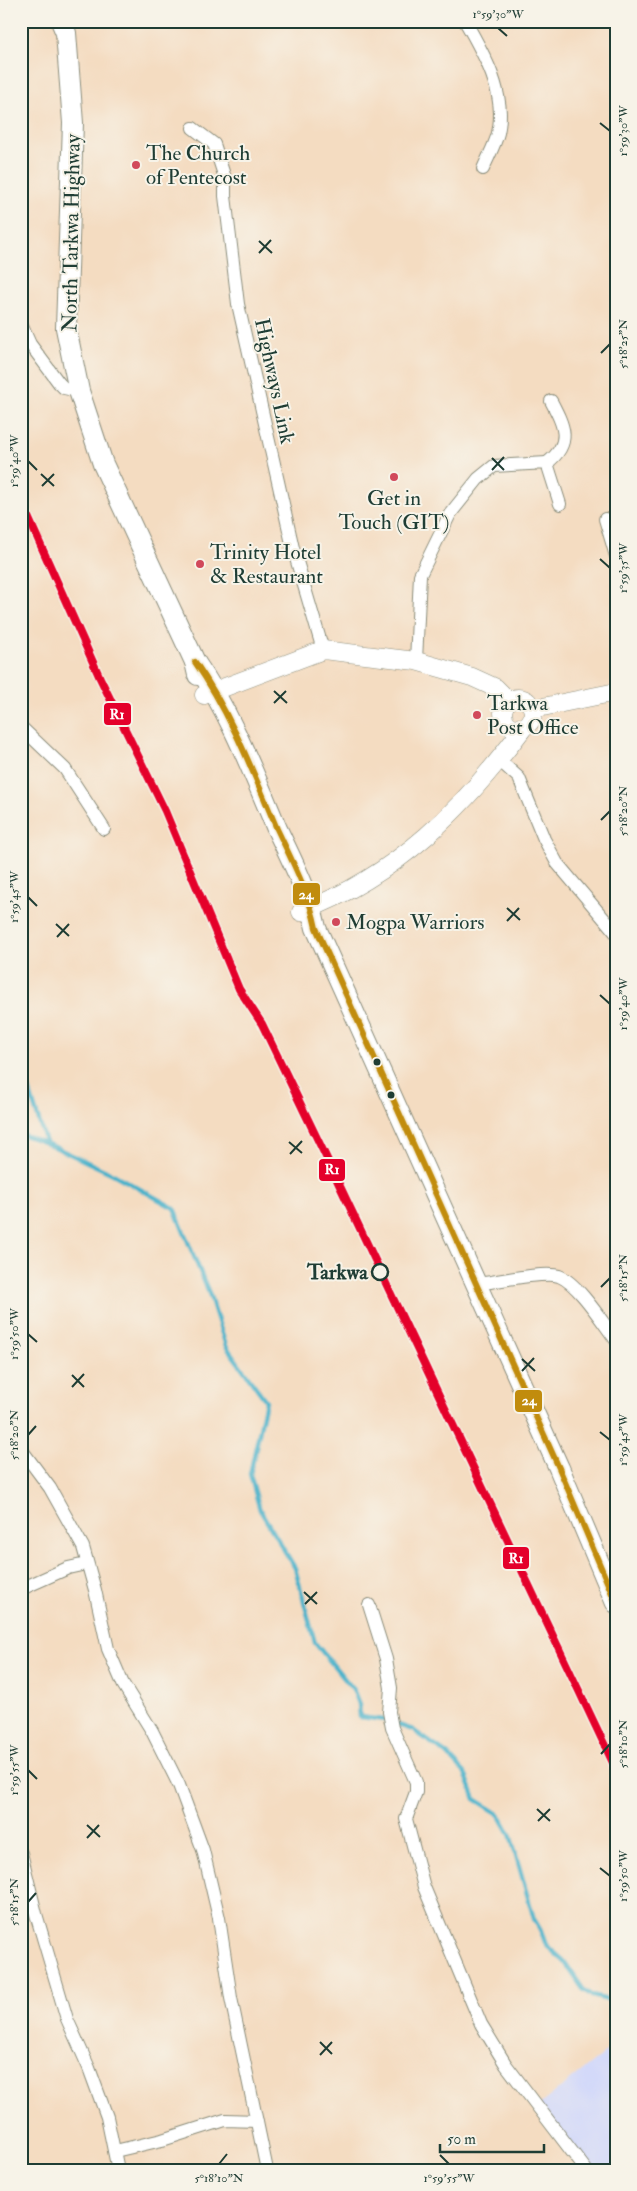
<svg xmlns="http://www.w3.org/2000/svg" width="637" height="2191" viewBox="0 0 637 2191" font-family="'IM FELL Double Pica',serif">
	<style>
		.built { fill: #d3d9f9 }
		.lines { fill: none; stroke-linecap: round; stroke-linejoin: round }
		.stream { stroke: #4bb2ca; stroke-width: 4.5 }
		.street-casing { stroke: #8a8c7a; stroke-width: 14 }
		.secondary-casing { stroke: #8a8c7a; stroke-width: 19 }
		.primary-casing { stroke: #8a8c7a; stroke-width: 22 }
		.street { stroke: #fff; stroke-width: 12 }
		.secondary { stroke: #fff; stroke-width: 18 }
		.primary { stroke: #fff; stroke-width: 20 }
		.bus-1-casing { stroke: #f7f3e8; stroke-width: 10 }
		.bus-1 { stroke: #c18c0d; stroke-width: 6 }
		.rail-1-casing { stroke: #f7f3e8; stroke-width: 11 }
		.rail-1 { stroke: #e4002b; stroke-width: 8 }
		.ticks { fill: none; stroke: #1f3d34; stroke-width: 2 }
		.poi-dot { fill: #d1495b; stroke: #f7f3e8; stroke-width: 2 }
		.bus-dot { fill: #1f3d34; stroke: #f7f3e8; stroke-width: 2 }
		.stop-dot { fill: #f7f3e8; stroke: #1f3d34; stroke-width: 2.5 }
		.labels { text-anchor: middle; stroke-width: 4; stroke-linejoin: round; paint-order: stroke }
		.poi-label { font-size: 21px; fill: #1f3d34; stroke: #f7f3e8; text-anchor: start }
		.street-label { font-size: 21px; fill: #1f3d34; stroke: #f7f3e8 }
		.stop-label { font-size: 21px; font-weight: bold; fill: #1f3d34; stroke: #f7f3e8; text-anchor: end }
		.line-badge { stroke: #f7f3e8; stroke-width: 2 }
		.badge-label { font-size: 14px; text-anchor: middle; font-weight: bold; fill: #fff }
		.neatline { fill: none; stroke: #1f3d34; stroke-width: 2 }
		.ticks-label { font-size: 12px; text-anchor: middle; fill: #1f3d34 }
	</style>
	<rect width="100%" height="100%" fill="#f7f3e8"/>
	<filter id="ink" filterUnits="userSpaceOnUse"><feTurbulence type="fractalNoise" baseFrequency=".02" numOctaves="2"/><feDisplacementMap in="SourceGraphic" scale="10" xChannelSelector="R" yChannelSelector="G"/><feConvolveMatrix kernelMatrix="1 2 1 2 8 2 1 2 1" color-interpolation-filters="sRGB"/></filter>
	<filter id="wash" filterUnits="userSpaceOnUse"><feTurbulence type="fractalNoise" baseFrequency=".0096" numOctaves="4" result="noise"/><feDisplacementMap in="SourceGraphic" scale="20" xChannelSelector="R" yChannelSelector="G"/><feGaussianBlur stdDeviation="1.12" result="paint"/><feColorMatrix in="noise" values="0 0 0 0 0 0 0 0 0 0 0 0 0 0 0 0 0 1.4 0 .05"/><feComposite in="paint" operator="in"/></filter>
	<g filter="url(#wash)">
		<rect width="100%" height="100%" fill="#f4dcc1"/>
		<!-- built -->
		<polygon class="built" points="616,2044 616,2170 592,2170 539,2105"/>
		<g class="lines">
			<!-- stream -->
			<g class="stream">
				<polyline points="21,963 21,978"/>
				<polyline points="21,1064 46,1143"/>
				<polyline points="21,1134 46,1143 113,1174 174,1208 209,1293 226,1346 266,1401 250,1474 260,1510 295,1568 315,1643 353,1689 359,1704 360,1717 384,1720 413,1730 447,1754 465,1773 475,1799 499,1814 510,1834 534,1919 541,1931 546,1945 564,1961 583,1989 592,1996 616,2002"/>
			</g>
		</g>
	</g>
	<g filter="url(#ink)">
		<g class="lines">
			<defs>
				<g id="street">
					<path d="M465,21C484,54 507,94 498,133C495,145 488,157 483,169"/>
					<polyline points="193,128 214,144 225,178 225,196 238,304 293,548 323,650"/>
					<polyline points="21,324 30,344 59,383 64,388 79,391"/>
					<path d="M547,463C573,443 564,426 551,401"/>
					<polyline points="605,519 616,556"/>
					<polyline points="416,661 420,575 450,514 478,479 494,466 547,463 560,504"/>
					<polyline points="21,727 65,769 104,829"/>
					<polyline points="499,760 519,778 544,839 557,863 616,933"/>
					<path d="M477,1284C495,1282 544,1271 559,1276C578,1283 603,1323 616,1340"/>
					<polyline points="21,1449 50,1488 83,1547 95,1590 108,1649 123,1684 152,1731 179,1785 203,1850 219,1918 231,1998 267,2170"/>
					<polyline points="21,1589 68,1568 86,1564"/>
					<polyline points="369,1605 386,1659 391,1688 389,1712 392,1728 416,1782 416,1792 406,1819 424,1887 481,2024 506,2065 586,2170"/>
					<polyline points="21,1853 36,1914 67,2019 89,2068 107,2117 118,2170"/>
					<polyline points="115,2151 162,2140 225,2120 257,2121"/>
				</g>
				<g id="secondary">
					<polyline points="204,695 323,650 416,661 472,677 496,688 509,701"/>
					<circle cx="518" cy="713" r="15"/>
					<polyline points="533,709 616,692"/>
					<path d="M301,912C398,875 464,808 524,727"/>
				</g>
				<g id="primary">
					<polyline points="61,21 66,33 73,123 66,328 79,391 103,464 195,662 198,675"/>
					<path d="M195,662C230,712 253,772 277,829C292,861 309,893 316,928L559,1468L616,1603"/>
				</g>
			</defs>
			<!-- street casing -->
			<use href="#street" class="street-casing"/>
			<!-- secondary casing -->
			<use href="#secondary" class="secondary-casing"/>
			<!-- primary casing -->
			<use href="#primary" class="primary-casing"/>
			<!-- street -->
			<use href="#street" class="street"/>
			<!-- secondary -->
			<use href="#secondary" class="secondary"/>
			<!-- primary -->
			<use href="#primary" class="primary"/>
			<defs>
				<path id="bus-1" d="M195,662C230,712 253,772 277,829C292,861 309,893 316,928L559,1468L616,1603"/>
			</defs>
			<!-- bus-1 casing -->
			<use href="#bus-1" class="bus-1-casing"/>
			<!-- bus-1 -->
			<use href="#bus-1" class="bus-1"/>
			<defs>
				<polyline id="rail-1" points="21,501 100,678 165,811 239,989 262,1024 328,1161 616,1769"/>
			</defs>
			<!-- rail-1 casing -->
			<use href="#rail-1" class="rail-1-casing"/>
			<!-- rail-1 -->
			<use href="#rail-1" class="rail-1"/>
		</g>
	</g>
	<!-- ticks -->
	<path class="ticks" d="M498,28L507,36M600,123L610,131M259,241L272,253M259,253L271,240M601,353L610,344M492,458L504,470M28,461L37,470M492,470L504,457M41,474L54,486M42,486L54,474M600,559L610,568M274,691L287,703M274,703L286,691M601,820L610,811M28,897L37,906M507,908L520,920M507,921L519,908M56,924L69,936M57,937L69,924M600,995L610,1004M289,1142L302,1153M290,1154L302,1141M601,1287L610,1278M28,1334L37,1342M522,1359L535,1371M522,1371L534,1358M72,1375L84,1387M72,1387L84,1374M600,1432L610,1440M28,1435L36,1426M304,1592L317,1604M305,1604L317,1592M601,1754L610,1744M28,1770L37,1779M537,1809L550,1821M538,1821L550,1809M87,1825L100,1837M87,1838L99,1825M600,1868L610,1876M28,1902L36,1893M320,2042L332,2054M320,2055L332,2042M440,2155L449,2164M219,2164L227,2154"/>
	<!-- markers -->
	<g class="poi-dot">
		<circle cx="136" cy="165" r="5"/>
		<circle cx="394" cy="477" r="5"/>
		<circle cx="200" cy="564" r="5"/>
		<circle cx="477" cy="715" r="5"/>
		<circle cx="336" cy="922" r="5"/>
	</g>
	<g class="bus-dot">
		<circle cx="377" cy="1062" r="4.5"/>
		<circle cx="391" cy="1095" r="4.5"/>
	</g>
	<circle class="stop-dot" cx="380" cy="1272" r="8"/>
	<g class="labels">
		<!-- poi labels -->
		<g class="poi-label">
			<text x="146" y="160">The Church<tspan x="146" dy="24">of Pentecost</tspan></text>
			<text x="394" y="505" text-anchor="middle">Get in<tspan x="394" dy="24">Touch (GIT)</tspan></text>
			<text x="210" y="559">Trinity Hotel<tspan x="210" dy="24">&amp; Restaurant</tspan></text>
			<text x="487" y="710">Tarkwa<tspan x="487" dy="24">Post Office</tspan></text>
			<text x="346" y="929">Mogpa Warriors</text>
		</g>
		<!-- street labels -->
		<g class="street-label">
			<text transform="translate(71 233) rotate(-89)" y="7">North Tarkwa Highway</text>
			<text transform="translate(275 381) rotate(78)" y="7">Highways Link</text>
		</g>
		<!-- stop labels -->
		<g class="stop-label">
			<text x="368" y="1279">Tarkwa</text>
		</g>
	</g>
	<g class="line-badge">
		<rect x="103" y="702" width="29" height="24" rx="5" fill="#e4002b"/>
		<rect x="292" y="882" width="29" height="24" rx="5" fill="#c18c0d"/>
		<rect x="318" y="1158" width="28" height="24" rx="5" fill="#e4002b"/>
		<rect x="514" y="1389" width="29" height="24" rx="5" fill="#c18c0d"/>
		<rect x="502" y="1546" width="28" height="24" rx="5" fill="#e4002b"/>
	</g>
	<g class="badge-label">
		<text x="117" y="719">R1</text>
		<text x="306" y="899">24</text>
		<text x="332" y="1174">R1</text>
		<text x="529" y="1405">24</text>
		<text x="516" y="1563">R1</text>
	</g>
	<!-- margin -->
	<rect width="637" height="2191" fill="none" stroke="#f7f3e8" stroke-width="55"/>
	<!-- scale -->
	<path d="M440 2144v8h104v-8" fill="none" stroke="#1f3d34" stroke-width="2.5"/>
	<text x="447" y="2144" font-size="15" fill="#1f3d34" stroke="#f7f3e8" stroke-width="4" paint-order="stroke">50 m</text>
	<rect x="28" y="28" width="582" height="2136" class="neatline"/>
	<g class="ticks-label">
		<text x="498" y="18">1°59'30"W</text>
		<text transform="translate(623 131) rotate(-90)" y="4">1°59'30"W</text>
		<text transform="translate(623 344) rotate(-90)" y="4">5°18'25"N</text>
		<text transform="translate(14 461) rotate(-90)" y="4">1°59'40"W</text>
		<text transform="translate(623 568) rotate(-90)" y="4">1°59'35"W</text>
		<text transform="translate(623 811) rotate(-90)" y="4">5°18'20"N</text>
		<text transform="translate(14 897) rotate(-90)" y="4">1°59'45"W</text>
		<text transform="translate(623 1004) rotate(-90)" y="4">1°59'40"W</text>
		<text transform="translate(623 1278) rotate(-90)" y="4">5°18'15"N</text>
		<text transform="translate(14 1334) rotate(-90)" y="4">1°59'50"W</text>
		<text transform="translate(14 1435) rotate(-90)" y="4">5°18'20"N</text>
		<text transform="translate(623 1440) rotate(-90)" y="4">1°59'45"W</text>
		<text transform="translate(623 1744) rotate(-90)" y="4">5°18'10"N</text>
		<text transform="translate(14 1770) rotate(-90)" y="4">1°59'55"W</text>
		<text transform="translate(623 1876) rotate(-90)" y="4">1°59'50"W</text>
		<text transform="translate(14 1902) rotate(-90)" y="4">5°18'15"N</text>
		<text x="219" y="2182">5°18'10"N</text>
		<text x="449" y="2182">1°59'55"W</text>
	</g>
</svg>
